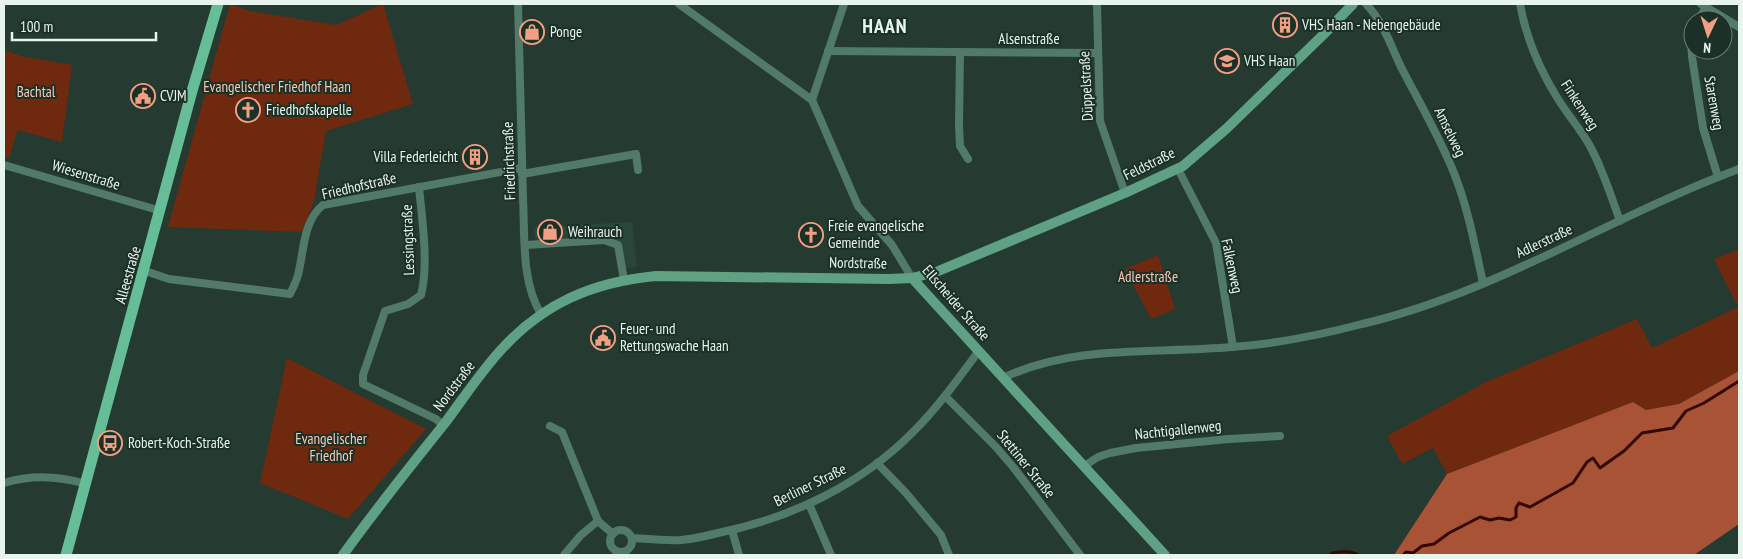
<svg xmlns="http://www.w3.org/2000/svg" width="1743" height="559" viewBox="0 0 1743 559" font-family="'PT Sans Narrow',sans-serif">
	<style>
		.built { fill: #294639 }
		.green { fill: #6e290f }
		.forest { fill: #a85335 }
		.lines { fill: none; stroke-linecap: round; stroke-linejoin: round }
		.stream { stroke: #320700; stroke-width: 3 }
		.street { stroke: #517a68; stroke-width: 8 }
		.secondary { stroke: #5ea184; stroke-width: 10 }
		.primary { stroke: #66be99; stroke-width: 11 }
		.labels { text-anchor: middle; stroke-width: 4; stroke-linejoin: round; paint-order: stroke }
		.poi-label { font-size: 15px; fill: #e8f4ee; stroke: #1b3026; text-anchor: start }
		.street-label { font-size: 15px; fill: #e8f4ee; stroke: #1b3026 }
		.park-label { font-size: 15px; fill: #f9c8b7; stroke: #1b3026 }
		.district-label { font-size: 20px; font-weight: bold; letter-spacing: 1px; fill: #e8f4ee; stroke: #1b3026 }
	</style>
	<rect width="100%" height="100%" fill="#253a30"/>
	<!-- built -->
	<polygon class="built" points="632,222 637,267 625,268 614,238 596,236 535,240 534,227"/>
	<!-- green -->
	<g class="green">
		<polygon points="230,4 250,11 336,25 383,4 413,104 326,131 314,201 302,232 168,227"/>
		<polygon points="4,50 21,56 72,65 62,142 18,130 9,158 4,157"/>
		<polygon points="1739,249 1739,371 1679,404 1646,410 1633,402 1447,474 1433,448 1402,464 1387,436 1488,381 1637,319 1652,348 1738,307 1714,259"/>
		<polygon points="1158,255 1175,309 1151,319 1125,269"/>
		<polygon points="287,358 426,429 348,519 260,483"/>
	</g>
	<!-- forest -->
	<polygon class="forest" points="1739,371 1739,524 1694,555 1394,555 1447,474 1633,402 1646,410 1679,404"/>
	<g class="lines">
		<!-- stream -->
		<g class="stream">
			<path d="M1330,555L1332,553C1340,552 1350,550 1358,555"/>
			<polyline points="1403,555 1406,552 1413,553 1422,546 1434,544 1449,533 1480,517 1490,520 1499,518 1510,520 1516,517 1516,508 1519,503 1530,507 1573,483 1587,462 1593,458 1600,468 1624,451 1642,433 1673,428 1686,411 1704,403 1739,381"/>
		</g>
		<!-- street -->
		<g class="street">
			<path d="M518,4C520,69 521,134 523,198C525,235 521,282 541,314"/>
			<polyline points="679,4 812,100 858,206 892,245 912,278"/>
			<polyline points="1097,4 1100,121 1125,193"/>
			<path d="M1366,4C1383,21 1391,46 1401,67C1419,102 1439,136 1454,173C1468,208 1475,246 1483,283"/>
			<path d="M1520,4C1526,38 1540,70 1558,99C1568,115 1581,130 1590,146C1603,170 1611,196 1620,221"/>
			<polyline points="1701,4 1739,27"/>
			<polyline points="1699,20 1706,7"/>
			<polyline points="1693,32 1691,40 1692,57 1703,128 1718,177"/>
			<polyline points="828,51 1098,53"/>
			<polyline points="960,52 959,125 960,146 968,159"/>
			<polyline points="812,100 844,4"/>
			<polyline points="4,165 161,211"/>
			<polyline points="1178,169 1216,243 1233,347"/>
			<polyline points="522,174 636,154 638,170"/>
			<path d="M419,187C422,219 429,264 421,295L408,304L385,311L363,375V384L436,419L443,425"/>
			<polyline points="526,245 604,240 618,245 624,280"/>
			<path d="M145,271L169,279L290,294C293,288 296,282 298,275C304,251 303,221 323,205L522,168"/>
			<path d="M1003,378C1074,344 1155,354 1232,347C1276,344 1320,335 1362,324C1495,293 1612,216 1739,169"/>
			<polyline points="945,396 996,447 1014,468 1080,555"/>
			<polyline points="550,426 562,432 598,521 613,534"/>
			<polyline points="877,463 906,493 941,535 949,555"/>
			<polyline points="1084,466 1098,457 1110,453 1136,448 1229,439 1280,436"/>
			<path d="M4,483C30,475 59,476 86,484"/>
			<polyline points="809,504 831,555"/>
			<polyline points="732,530 739,555"/>
			<circle cx="621" cy="541" r="11"/>
			<path d="M632,538C648,539 665,541 681,540C693,539 706,536 718,533C791,518 861,485 914,431C938,407 958,379 978,352"/>
			<polyline points="564,555 581,535 598,521"/>
		</g>
		<!-- secondary -->
		<g class="secondary">
			<polyline points="912,278 1165,555"/>
			<path d="M343,555C375,510 410,467 445,423C463,399 480,373 500,351C543,303 593,282 656,276L889,279L912,278L936,272L1125,193L1183,166L1226,129L1323,35L1353,4"/>
		</g>
		<!-- primary -->
		<polyline class="primary" points="66,555 192,91 218,4"/>
	</g>
	<!-- icons -->
	<defs>
		<symbol id="building-ring" viewBox="-11 -11 22 22"><circle r="9.5" fill="#1b3026" stroke="#f39f83" stroke-width="1.5"/><path d="M-4-6H4V6H1V3H-1V6H-4ZM-2.5-4.3h1.7v1.8h-1.7ZM.8-4.3h1.7v1.8H.8ZM-2.5-1h1.7V.8h-1.7ZM.8-1h1.7V.8H.8Z" fill="#f39f83"/></symbol>
		<symbol id="shop-ring" viewBox="-11 -11 22 22"><circle r="9.5" fill="#1b3026" stroke="#f39f83" stroke-width="1.5"/><path d="M-5-2.5h2.3a2.7 3.5 0 0 1 5.4 0H5L5.5 6h-11ZM-1.5-2.5h3a1.5 2.3 0 0 0-3 0Z" fill="#f39f83"/></symbol>
		<symbol id="school-ring" viewBox="-11 -11 22 22"><circle r="9.5" fill="#1b3026" stroke="#f39f83" stroke-width="1.5"/><path d="M0-5L7-2L0 1L-7-2ZM-4 1L0 2.5L4 1V4Q0 6-4 4Z" fill="#f39f83"/></symbol>
		<symbol id="civic-ring" viewBox="-11 -11 22 22"><circle r="9.5" fill="#1b3026" stroke="#f39f83" stroke-width="1.5"/><path d="M-.6-6.5H3V-4.5H.6V-3L4-1V1h2V6H-6V1h2V-1L-.6-3ZM-1.2 2.5V6h2.4V2.5Z" fill="#f39f83"/></symbol>
		<symbol id="church-ring" viewBox="-11 -11 22 22"><circle r="9.5" fill="#1b3026" stroke="#f39f83" stroke-width="1.5"/><path d="M-1.2-6h2.4v3.5h3.3v2.4h-3.3V6h-2.4V-.1h-3.3v-2.4h3.3Z" fill="#f39f83"/></symbol>
		<symbol id="bus-ring" viewBox="-11 -11 22 22"><circle r="9.5" fill="#1b3026" stroke="#f39f83" stroke-width="1.5"/><path d="M-5-6H5V4H4V6H2V4H-2V6H-4V4H-5ZM-3.5-4V0h7V-4ZM-3.5 1.2v1.5H-2V1.2ZM2 1.2v1.5H3.5V1.2Z" fill="#f39f83"/></symbol>
	</defs>
	<g fill-rule="evenodd">
		<use href="#building-ring" x="1271" y="11" width="28" height="28"/>
		<use href="#shop-ring" x="518" y="18" width="28" height="28"/>
		<use href="#school-ring" x="1213" y="47" width="28" height="28"/>
		<use href="#civic-ring" x="129" y="82" width="28" height="28"/>
		<use href="#church-ring" x="234" y="96" width="28" height="28"/>
		<use href="#building-ring" x="461" y="143" width="28" height="28"/>
		<use href="#shop-ring" x="536" y="218" width="28" height="28"/>
		<use href="#church-ring" x="797" y="221" width="28" height="28"/>
		<use href="#civic-ring" x="589" y="324" width="28" height="28"/>
		<use href="#bus-ring" x="96" y="429" width="28" height="28"/>
	</g>
	<g class="labels">
		<!-- poi labels -->
		<g class="poi-label">
			<text x="1302" y="30">VHS Haan - Nebengebäude</text>
			<text x="550" y="37">Ponge</text>
			<text x="1244" y="66">VHS Haan</text>
			<text x="160" y="101">CVJM</text>
			<text x="266" y="115">Friedhofskapelle</text>
			<text x="458" y="162" text-anchor="end">Villa Federleicht</text>
			<text x="828" y="231">Freie evangelische<tspan x="828" dy="17">Gemeinde</tspan></text>
			<text x="568" y="237">Weihrauch</text>
			<text x="620" y="334">Feuer- und<tspan x="620" dy="17">Rettungswache Haan</tspan></text>
			<text x="128" y="448">Robert-Koch-Straße</text>
		</g>
		<!-- street labels -->
		<g class="street-label">
			<text x="1029" y="44">Alsenstraße</text>
			<text transform="translate(1086 86) rotate(-93)" y="5">Düppelstraße</text>
			<text transform="translate(1714 103) rotate(80)" y="5">Starenweg</text>
			<text transform="translate(1580 105) rotate(57)" y="5">Finkenweg</text>
			<text transform="translate(1450 132) rotate(64)" y="5">Amselweg</text>
			<text transform="translate(509 161) rotate(-92)" y="5">Friedrichstraße</text>
			<text transform="translate(1149 164) rotate(-26)" y="5">Feldstraße</text>
			<text transform="translate(86 175) rotate(17)" y="5">Wiesenstraße</text>
			<text transform="translate(359 186) rotate(-13)" y="5">Friedhofstraße</text>
			<text transform="translate(408 240) rotate(-92)" y="5">Lessingstraße</text>
			<text transform="translate(1544 241) rotate(-25)" y="5">Adlerstraße</text>
			<text transform="translate(858 263) rotate(1)" y="5">Nordstraße</text>
			<text transform="translate(1232 266) rotate(78)" y="5">Falkenweg</text>
			<text transform="translate(128 275) rotate(-74)" y="5">Alleestraße</text>
			<text transform="translate(956 303) rotate(49)" y="5">Ellscheider Straße</text>
			<text transform="translate(454 386) rotate(-53)" y="5">Nordstraße</text>
			<text transform="translate(1178 430) rotate(-6)" y="5">Nachtigallenweg</text>
			<text transform="translate(1026 464) rotate(51)" y="5">Stettiner Straße</text>
			<text transform="translate(810 485) rotate(-26)" y="5">Berliner Straße</text>
		</g>
		<!-- park labels -->
		<g class="park-label">
			<text x="277" y="92">Evangelischer Friedhof Haan</text>
			<text x="36" y="97">Bachtal</text>
			<text x="1148" y="282">Adlerstraße</text>
			<text x="331" y="444">Evangelischer<tspan x="331" dy="17">Friedhof</tspan></text>
		</g>
		<!-- district labels -->
		<g class="district-label">
			<text x="885" y="33">HAAN</text>
		</g>
	</g>
	<!-- border -->
	<rect width="1743" height="559" fill="none" stroke="#e8f4ee" stroke-width="10"/>
	<!-- north arrow -->
	<g transform="translate(1708 35) rotate(184)"><circle r="24" fill="#1b3026" stroke="#6d7e76"/>
	<path d="M0-4L9 19L0 12L-9 19Z" fill="#f39f83"/>
	<text y="-8" font-size="14" font-weight="bold" text-anchor="middle" fill="#e8f4ee">N</text>
	</g>
	<!-- scale -->
	<path d="M12 32v8h144v-8" fill="none" stroke="#e8f4ee" stroke-width="2.5"/>
	<text x="20" y="32" font-size="15" fill="#e8f4ee" stroke="#1b3026" stroke-width="4" paint-order="stroke">100 m</text>
</svg>
